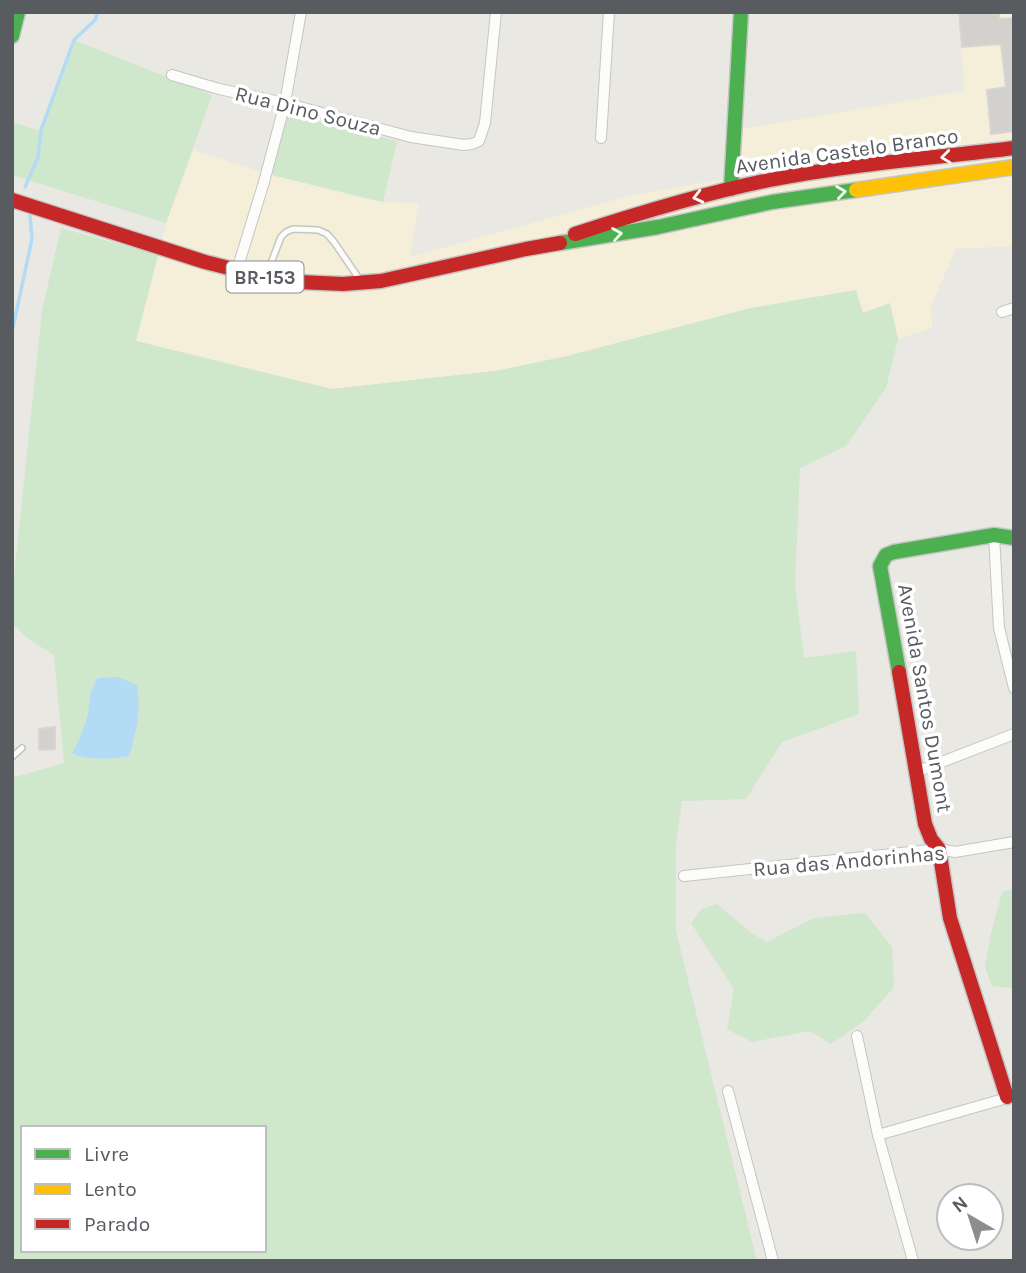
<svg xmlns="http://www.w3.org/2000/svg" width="1026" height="1273" viewBox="0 0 1026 1273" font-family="Karla,sans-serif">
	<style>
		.commercial { fill: #f5efd9 }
		.green { fill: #cfe7cb; fill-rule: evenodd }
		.water { fill: #b3dbf6 }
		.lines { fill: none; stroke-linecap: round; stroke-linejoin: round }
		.stream { stroke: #b3dbf6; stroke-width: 3.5 }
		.building { fill: #d2d1cd; stroke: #d8d6d1; stroke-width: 2 }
		.lane-casing { stroke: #c5c5c3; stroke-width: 8 }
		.street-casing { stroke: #c5c5c3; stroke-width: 12 }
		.fast-casing { stroke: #c5c6c4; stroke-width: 17 }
		.slow-casing { stroke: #c5c6c4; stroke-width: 17 }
		.jam-casing { stroke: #c5c6c4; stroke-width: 17 }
		.lane { stroke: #fcfcfb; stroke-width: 5 }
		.street { stroke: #fcfcfb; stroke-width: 10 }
		.fast { stroke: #4caf50; stroke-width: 14 }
		.slow { stroke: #ffc107; stroke-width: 14 }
		.jam { stroke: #c62828; stroke-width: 14 }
		.oneway { stroke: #f6fbf6 }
		.labels { text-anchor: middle; stroke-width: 7; stroke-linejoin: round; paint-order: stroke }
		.shield { fill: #fff; stroke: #8a8d90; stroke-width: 2 }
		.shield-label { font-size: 19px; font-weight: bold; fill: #585c61 }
		.street-label { font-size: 21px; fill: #585c61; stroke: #fff }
	</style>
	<rect width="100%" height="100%" fill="#e9e8e2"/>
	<!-- commercial -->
	<polygon class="commercial" points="958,12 1014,12 1014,246 956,249 931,306 932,328 898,339 890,304 862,313 856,290 751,309 563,357 495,371 332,389 136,341 166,223 193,150 272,175 367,199 383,202 419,203 410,257 632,195 737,177 740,129 965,91"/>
	<!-- green -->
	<g class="green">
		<polygon points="74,40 212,95 166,223 12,175 12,122 40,131"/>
		<polygon points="288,114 397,141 383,202 272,175"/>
		<path d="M61,228L158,255L136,341L332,389L495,371L563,357L751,308L856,290L863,313L890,303L898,339L886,388L846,446L800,468L795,584L804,658L856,651L859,714L782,742L746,799L682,801L676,845V931L757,1261H12V778L64,763L54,655L27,638L12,623V595L42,311ZM23,1128H264V1250H23Z"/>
		<polygon points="1014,889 1014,988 992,986 985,967 991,934 1002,892"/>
		<polygon points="717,904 750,932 767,942 814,918 865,913 892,947 894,987 863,1022 831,1044 810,1031 752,1042 727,1029 734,989 691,923 702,909"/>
	</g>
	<!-- water -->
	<path class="water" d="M118,677L137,685C141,711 137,730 129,756C113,759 87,761 72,753C78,742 83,732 86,721C92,703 86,695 98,678Z"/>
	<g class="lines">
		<!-- stream -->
		<g class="stream">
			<polyline points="25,187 38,157 41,130 74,40 95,20 98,12"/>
			<polyline points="12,332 32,239 30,215"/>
		</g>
	</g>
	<!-- building -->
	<g class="building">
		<polygon points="959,12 999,12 999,19 1014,18 1014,131 991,134 987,90 1006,87 1001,44 962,47"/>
		<polygon points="55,727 55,749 39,750 39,729"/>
	</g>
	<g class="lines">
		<defs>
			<g id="lane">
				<polyline points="266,276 281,237 286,232 293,229 318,230 327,234 334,242 360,280"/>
				<polyline points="12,757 22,748"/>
			</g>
			<g id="street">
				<polyline points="172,75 219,89 285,103 411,137 464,145 472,144 479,141 485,123 496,12"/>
				<polyline points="601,138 609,12"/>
				<polyline points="237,270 264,182 285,103 301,12"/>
				<polyline points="1002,312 1014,308"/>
				<polyline points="994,535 999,628 1014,688"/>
				<polyline points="916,772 1014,734"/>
				<polyline points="684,876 939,849 955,852 1014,842"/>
				<polyline points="857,1036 878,1135 913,1261"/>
				<polyline points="728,1091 773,1261"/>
				<polyline points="878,1135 1014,1096"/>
			</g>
			<g id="fast">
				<polyline points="12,36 18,12"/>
				<polyline points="731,189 741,12"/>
				<polyline points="560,243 658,227 772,202 856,190"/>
				<polyline points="899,672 880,566 886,555 894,552 994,535 1014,538"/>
			</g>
			<polyline id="slow" points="856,190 1014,167"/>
			<g id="jam">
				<polyline points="12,200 205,262 265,277 299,282 343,284 381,281 526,249 560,243"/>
				<path d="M575,234C639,213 704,193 770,180C850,164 934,158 1014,148"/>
				<polyline points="899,672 925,824 931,839 939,849 950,918 1007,1097"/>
			</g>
		</defs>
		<!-- lane casing -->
		<use href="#lane" class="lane-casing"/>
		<!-- street casing -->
		<use href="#street" class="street-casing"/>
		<!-- fast casing -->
		<use href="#fast" class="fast-casing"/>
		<!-- slow casing -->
		<use href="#slow" class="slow-casing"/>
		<!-- jam casing -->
		<use href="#jam" class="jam-casing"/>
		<!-- lane -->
		<use href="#lane" class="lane"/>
		<!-- street -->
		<use href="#street" class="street"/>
		<!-- fast -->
		<use href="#fast" class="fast"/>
		<!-- slow -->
		<use href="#slow" class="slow"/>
		<!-- jam -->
		<use href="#jam" class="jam"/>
	</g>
	<!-- one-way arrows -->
	<defs><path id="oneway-chevron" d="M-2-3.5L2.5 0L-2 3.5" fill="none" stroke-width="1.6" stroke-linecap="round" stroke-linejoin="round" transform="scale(1.75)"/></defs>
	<g class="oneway">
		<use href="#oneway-chevron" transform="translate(946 157) rotate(173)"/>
		<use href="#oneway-chevron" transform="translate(841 192) rotate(-8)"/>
		<use href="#oneway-chevron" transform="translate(698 197) rotate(166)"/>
		<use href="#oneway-chevron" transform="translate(617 234) rotate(-9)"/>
	</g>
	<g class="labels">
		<!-- shield labels -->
		<rect class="shield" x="226.5" y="261.5" width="77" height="31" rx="5"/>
		<g class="shield-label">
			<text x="265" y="284">BR-153</text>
		</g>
		<!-- street labels -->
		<g class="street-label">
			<text transform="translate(308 111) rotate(14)" y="7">Rua Dino Souza</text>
			<text transform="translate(847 151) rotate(-8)" y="7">Avenida Castelo Branco</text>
			<text transform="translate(925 698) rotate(80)" y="7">Avenida Santos Dumont</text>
			<text transform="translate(849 861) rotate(-5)" y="7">Rua das Andorinhas</text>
		</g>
	</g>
	<!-- border -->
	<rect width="1026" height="1273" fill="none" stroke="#585c61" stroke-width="28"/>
	<!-- legend -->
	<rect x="21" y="1126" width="245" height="126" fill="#ffffff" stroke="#bcbec0" stroke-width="2"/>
	<rect x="35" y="1149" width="35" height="10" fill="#4caf50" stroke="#bcbec0" stroke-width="2"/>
	<text x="84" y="1161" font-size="21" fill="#585c61">Livre</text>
	<rect x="35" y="1184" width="35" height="10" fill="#ffc107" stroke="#bcbec0" stroke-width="2"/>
	<text x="84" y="1196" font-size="21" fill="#585c61">Lento</text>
	<rect x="35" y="1219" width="35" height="10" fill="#c62828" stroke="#bcbec0" stroke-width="2"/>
	<text x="84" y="1231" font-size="21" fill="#585c61">Parado</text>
	<!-- north arrow -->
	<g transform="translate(970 1217) rotate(321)"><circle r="33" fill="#ffffff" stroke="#bcbec0" stroke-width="2"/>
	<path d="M0-5L12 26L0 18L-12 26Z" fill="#8b8d8e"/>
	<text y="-10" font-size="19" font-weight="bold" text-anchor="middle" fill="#585c61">N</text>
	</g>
</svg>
